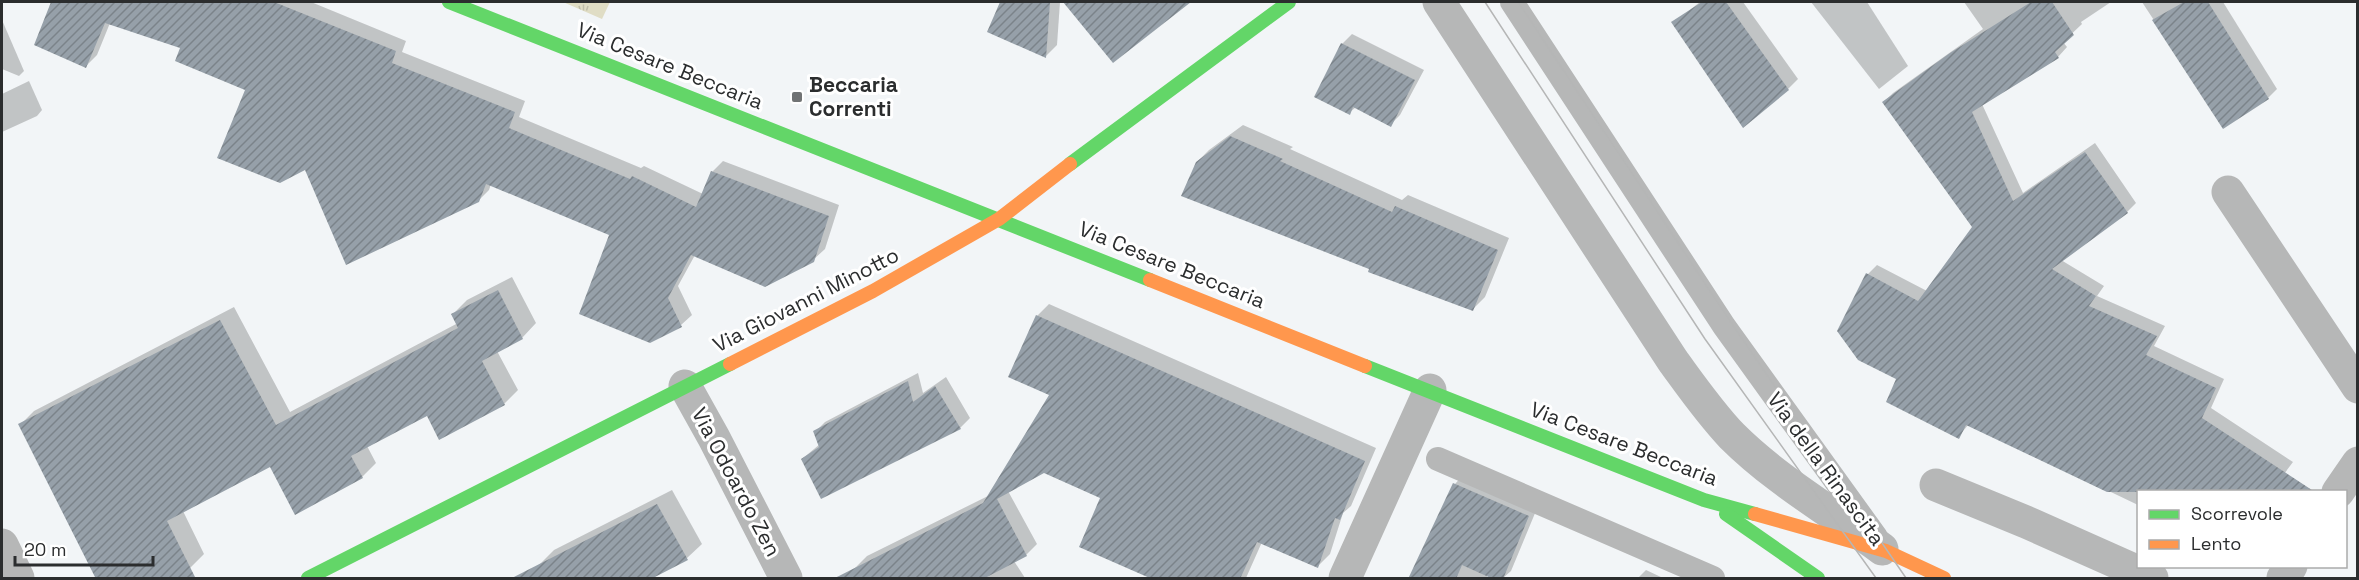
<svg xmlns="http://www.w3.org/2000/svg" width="2359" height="580" viewBox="0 0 2359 580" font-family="'Space Grotesk',sans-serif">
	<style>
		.grass { fill: url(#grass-tufts) }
		.shadow { fill: #0003 }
		.building { fill: url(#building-hatch) }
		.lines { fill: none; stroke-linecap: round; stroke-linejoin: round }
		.lane { stroke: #b6b7b7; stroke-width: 24 }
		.street { stroke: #b6b7b7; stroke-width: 33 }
		.fast { stroke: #63d668; stroke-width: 14 }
		.slow { stroke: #ff974d; stroke-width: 14 }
		.tram { stroke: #b5b6b6; stroke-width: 1.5 }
		.poi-dot { fill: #717374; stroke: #fff; stroke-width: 2 }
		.labels { text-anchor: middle; stroke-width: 6; stroke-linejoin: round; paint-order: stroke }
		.street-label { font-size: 21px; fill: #2b2d2e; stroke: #fff }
		.poi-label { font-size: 21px; font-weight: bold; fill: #2b2d2e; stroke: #fff; text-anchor: start }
	</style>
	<defs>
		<pattern id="grass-tufts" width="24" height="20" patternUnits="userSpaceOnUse" patternTransform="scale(1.5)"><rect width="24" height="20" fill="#e0ddc5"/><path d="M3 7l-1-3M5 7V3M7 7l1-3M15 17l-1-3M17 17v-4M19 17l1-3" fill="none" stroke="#c0beaa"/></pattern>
		<pattern id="building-hatch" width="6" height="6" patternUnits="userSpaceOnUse" patternTransform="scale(1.5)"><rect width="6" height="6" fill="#96a0a9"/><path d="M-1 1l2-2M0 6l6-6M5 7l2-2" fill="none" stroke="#7b838a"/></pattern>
	</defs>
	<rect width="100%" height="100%" fill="#f2f5f7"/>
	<!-- grass -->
	<polygon class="grass" points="563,2 610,2 602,19"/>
	<!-- shadow -->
	<g class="shadow">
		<polygon points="53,2 311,2 406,41 402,52 525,101 519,117 641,168 644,166 703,194 712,172 723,161 839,205 825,249 813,260 695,255 678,286 692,315 681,325 611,234 491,184 489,190 478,201 247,89 182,47 110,23 97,55 86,66 36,44"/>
		<polygon points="1002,2 1060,2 1057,45 1046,56 989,31"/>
		<polygon points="1065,2 1184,2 1113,61"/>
		<polygon points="1700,2 1743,2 1798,79 1788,89 1673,23"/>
		<polygon points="1811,2 1867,2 1908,66 1879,89"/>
		<polygon points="1964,2 2111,2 2081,22 2082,24 2063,42 2067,47 2058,57 1982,104 2023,193 2095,143 2136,203 2127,212 2061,260 2104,286 2097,296 2165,326 2154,346 2224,379 2211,408 2293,462 2275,486 2138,492 2138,505 1969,424 1958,437 1898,379 1868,274 1877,265 1927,291 1974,227 1884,102 1893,93 1983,29"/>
		<polygon points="2142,2 2223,2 2277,89 2268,98 2224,127"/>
		<polygon points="2,20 24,71 19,76 2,69"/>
		<polygon points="1352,34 1424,70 1400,115 1390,125 1356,107 1349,113 1342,44"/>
		<polygon points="29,81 42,110 37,116 2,132 2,94"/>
		<polygon points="1243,125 1293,147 1290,149 1402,200 1408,195 1509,238 1485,297 1473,309 1371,268 1197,162 1209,150"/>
		<polygon points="512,277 536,323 522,338 497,351 518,390 504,404 428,414 367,446 376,463 362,477 270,465 183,511 204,554 190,568 20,425 34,411 234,307 290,412 458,323 453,314 467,300"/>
		<polygon points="1049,304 1376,448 1351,506 1343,513 1330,554 1318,566 1262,542 1246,578 1155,578 1102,497 1044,471 1008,491 1037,544 1025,556 1014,561 1025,578 860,578 855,568 867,556 990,495 1051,395 1037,316"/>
		<polygon points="918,373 923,393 946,377 970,418 960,428 802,459 820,444 815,432 825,422"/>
		<polygon points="1464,474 1538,506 1511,571 1503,578 1488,575 1486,578 1410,578 1455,484"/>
		<polygon points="672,490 702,544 687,558 539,565 554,550"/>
		<polygon points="1646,570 1663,578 1638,578"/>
	</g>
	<!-- building -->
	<g class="building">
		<polygon points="51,2 274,2 396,51 392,63 515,112 509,128 630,179 632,176 696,207 711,171 829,216 814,262 765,287 691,255 668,298 682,327 650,343 579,314 609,235 486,184 479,202 346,265 305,170 280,183 217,158 245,90 175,61 180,48 105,23 86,68 34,45"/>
		<polygon points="1000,2 1050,2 1046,58 987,32"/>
		<polygon points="1063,2 1191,2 1113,63"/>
		<polygon points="1702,2 1726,2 1789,90 1743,128 1671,22"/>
		<polygon points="2031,2 2052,2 2074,35 2055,52 2059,58 1972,112 2013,201 2085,152 2128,213 2052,269 2096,296 2089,306 2157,336 2146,355 2216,388 2202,418 2315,492 2107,492 1966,425 1959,439 1886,402 1896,379 1858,360 1837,331 1866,273 1918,301 1972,227 1882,102 1950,53"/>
		<polygon points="2184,2 2208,2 2269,99 2223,129 2152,20"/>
		<polygon points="1341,43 1415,80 1391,127 1353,107 1350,115 1314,97"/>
		<polygon points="1230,136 1283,159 1280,161 1392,212 1395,206 1498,250 1473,311 1368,272 1369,269 1181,196 1196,162"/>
		<polygon points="498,290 523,339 482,361 505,405 439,440 427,416 351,456 363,478 295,515 270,467 167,521 196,579 96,579 18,424 220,320 276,425 458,328 451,314"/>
		<polygon points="1036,315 1365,461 1340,520 1335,518 1318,568 1257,542 1240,579 1152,579 1079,547 1100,498 1044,473 997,499 1027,556 983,579 833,579 983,503 1049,395 1008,377"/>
		<polygon points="908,381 913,402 935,386 961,429 821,499 801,459 819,447 813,431"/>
		<polygon points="1453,483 1529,516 1503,579 1493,579 1462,565 1456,579 1408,579"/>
		<polygon points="657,504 688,560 651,579 510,579"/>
	</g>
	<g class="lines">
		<!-- lane -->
		<g class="lane">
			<polyline points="1512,2 1724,326 1876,537"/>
			<polyline points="1438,459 1713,578"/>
		</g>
		<!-- street -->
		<g class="street">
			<path d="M1439,2L1673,361C1692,387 1710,413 1732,436C1776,480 1832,512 1882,549"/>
			<polyline points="2228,192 2358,387"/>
			<polyline points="685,386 714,438 786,578"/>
			<polyline points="1936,485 2026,522 2152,578"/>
			<polyline points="2338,492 2358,463"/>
			<polyline points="2,545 18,578"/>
			<polyline points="1345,578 1430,390"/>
			<polyline points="2283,578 2291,566"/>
		</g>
		<!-- fast -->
		<g class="fast">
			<polyline points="449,2 1150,280"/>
			<polyline points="1070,164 1289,2"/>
			<polyline points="1365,366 1704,500 1755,514"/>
			<polyline points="1726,514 1818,578"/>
			<polyline points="308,578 730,364"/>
		</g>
		<!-- slow -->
		<g class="slow">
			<polyline points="1150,280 1365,366"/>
			<polyline points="730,364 873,291 999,219 1070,164"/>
			<polyline points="1755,514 1886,551 1944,578"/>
		</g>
		<!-- tram -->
		<g class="tram">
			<polyline points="1485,2 1705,339 1876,578"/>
			<polyline points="1518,2 1730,321 1906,578"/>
		</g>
	</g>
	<!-- markers -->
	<rect class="poi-dot" x="791" y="91" width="12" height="12" rx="3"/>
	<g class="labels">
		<!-- street labels -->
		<g class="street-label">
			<text transform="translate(670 66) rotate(22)" y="7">Via Cesare Beccaria</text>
			<text transform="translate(1172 265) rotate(22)" y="7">Via Cesare Beccaria</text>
			<text transform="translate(806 300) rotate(-27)" y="7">Via Giovanni Minotto</text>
			<text transform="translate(1624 444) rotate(21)" y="7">Via Cesare Beccaria</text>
			<text transform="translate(1826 469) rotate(54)" y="7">Via della Rinascita</text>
			<text transform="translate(736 482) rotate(62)" y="7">Via Odoardo Zen</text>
		</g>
		<!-- poi labels -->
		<g class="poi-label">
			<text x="809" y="92">Beccaria<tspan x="809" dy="24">Correnti</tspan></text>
		</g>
	</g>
	<!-- border -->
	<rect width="2359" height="580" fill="none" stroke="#2b2d2e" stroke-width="6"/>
	<!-- legend -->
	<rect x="2137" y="490" width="210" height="78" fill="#ffffff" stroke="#aaabab" stroke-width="1.5"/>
	<rect x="2149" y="510" width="30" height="9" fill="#63d668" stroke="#aaabab" stroke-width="1.5"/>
	<text x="2191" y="520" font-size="18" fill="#2b2d2e">Scorrevole</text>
	<rect x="2149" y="540" width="30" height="9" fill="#ff974d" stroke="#aaabab" stroke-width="1.5"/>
	<text x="2191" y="550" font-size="18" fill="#2b2d2e">Lento</text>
	<!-- scale -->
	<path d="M15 556v9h138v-9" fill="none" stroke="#2b2d2e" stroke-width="3"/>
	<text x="24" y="556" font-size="18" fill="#2b2d2e" stroke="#ffffff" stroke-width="4.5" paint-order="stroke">20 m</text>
</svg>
